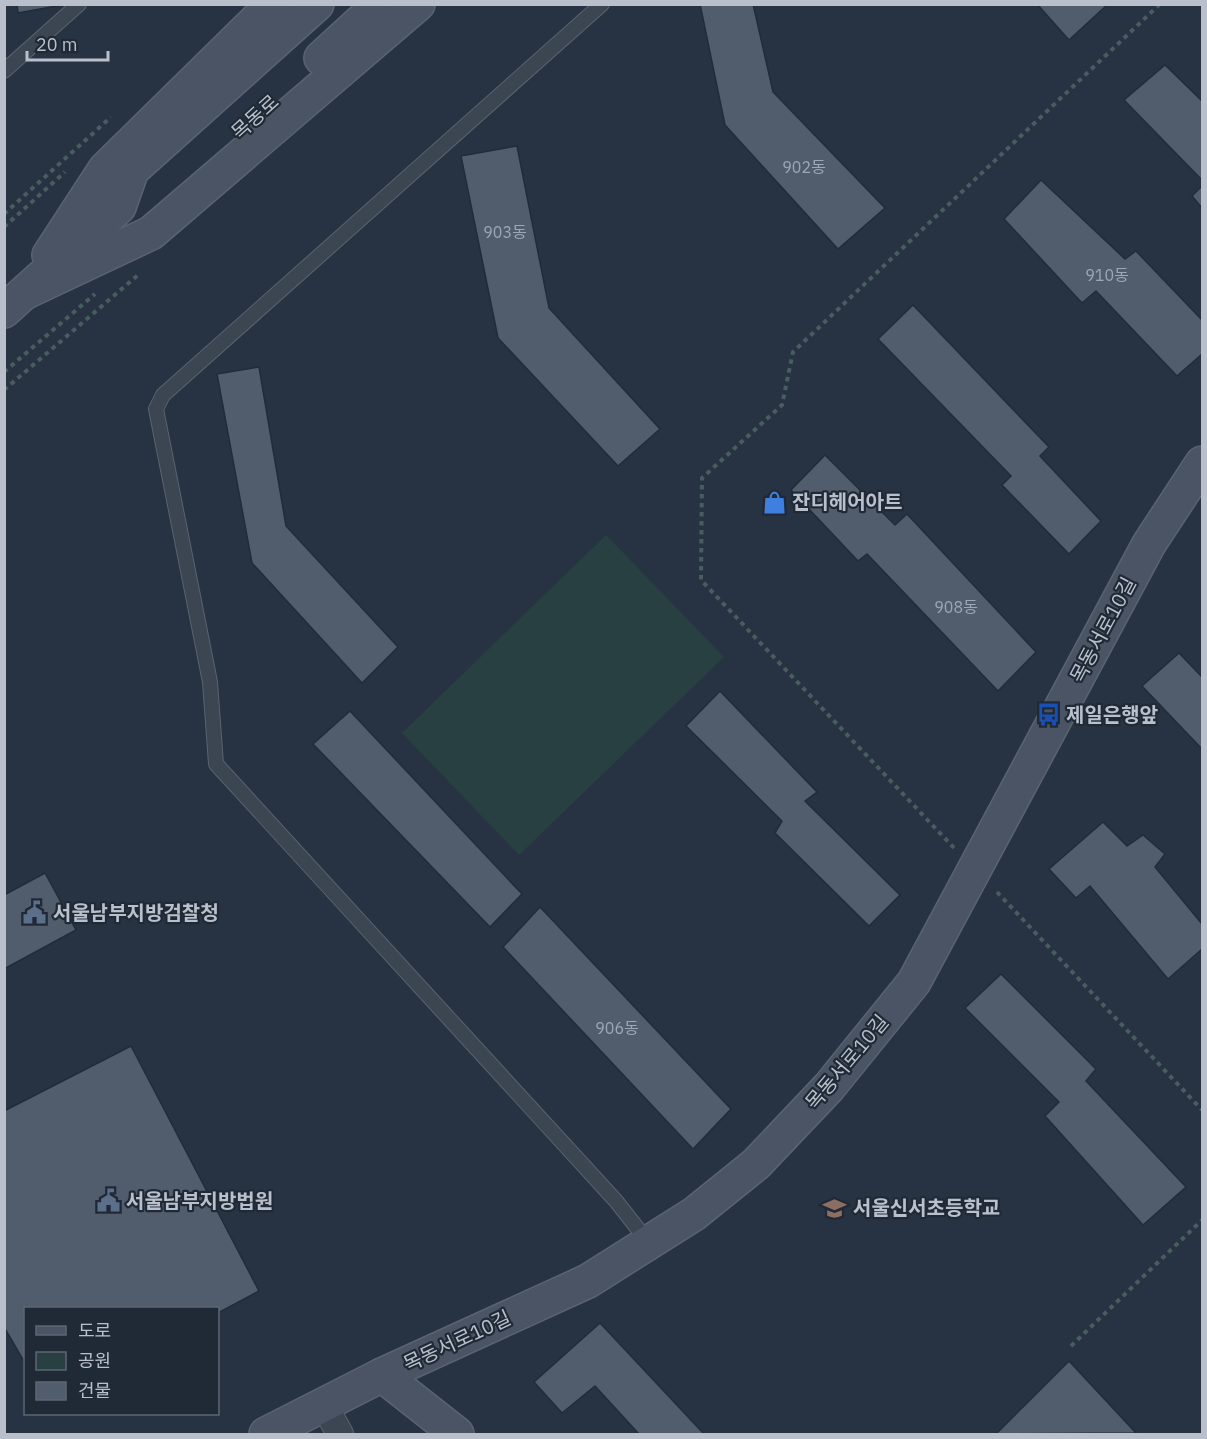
<svg xmlns="http://www.w3.org/2000/svg" width="1207" height="1439" viewBox="0 0 1207 1439" font-family="'IBM Plex Sans','Noto Sans KR',sans-serif">
	<style>
		.green { fill: #294043 }
		.building { fill: #515c6d; stroke: #222c39; stroke-width: 1.5 }
		.lines { fill: none; stroke-linecap: round; stroke-linejoin: round }
		.lane-casing { stroke: #5a636f; stroke-width: 16 }
		.street-casing { stroke: #5a636f; stroke-width: 28 }
		.secondary-casing { stroke: #5a636f; stroke-width: 36 }
		.path { stroke: #485d60; stroke-width: 4; stroke-dasharray: 4.5 4.5; stroke-linecap: butt }
		.lane { stroke: #3c4552; stroke-width: 14 }
		.street { stroke: #3c4552; stroke-width: 26 }
		.secondary { stroke: #4a5465; stroke-width: 33 }
		.labels { text-anchor: middle; stroke-width: 4.5; stroke-linejoin: round; paint-order: stroke }
		.number-label { font-size: 16px; fill: #9fa7b4 }
		.street-label { font-size: 20px; fill: #b9c0cc; stroke: #202a37 }
		.poi-label { font-size: 20px; font-weight: bold; fill: #b9c0cc; stroke: #202a37; text-anchor: start }
	</style>
	<rect width="100%" height="100%" fill="#273342"/>
	<!-- green -->
	<polygon class="green" points="606,535 724,657 519,855 402,733"/>
	<!-- building -->
	<g class="building">
		<polygon points="17,4 61,4 62,5 18,13"/>
		<polygon points="700,4 753,4 773,92 885,208 838,249 725,125"/>
		<polygon points="1037,4 1107,4 1107,5 1069,40"/>
		<polygon points="1165,65 1202,101 1202,180 1124,100"/>
		<polygon points="517,146 549,308 660,429 618,466 498,338 461,156"/>
		<polygon points="1041,180 1125,259 1136,251 1202,320 1202,354 1177,376 1096,291 1082,303 1004,219"/>
		<polygon points="1202,186 1202,208 1192,196"/>
		<polygon points="913,305 1049,447 1040,456 1101,521 1069,554 1002,485 1011,476 878,339"/>
		<polygon points="259,367 286,526 398,647 362,683 252,563 217,374"/>
		<polygon points="825,455 895,525 907,514 1036,652 998,691 867,554 858,561 791,490"/>
		<polygon points="1179,653 1202,677 1202,749 1142,686"/>
		<polygon points="720,691 817,792 805,801 900,895 869,926 775,833 782,821 686,726"/>
		<polygon points="350,711 522,894 490,927 313,744"/>
		<polygon points="1103,822 1127,846 1143,835 1165,854 1155,867 1202,924 1202,949 1168,979 1090,886 1076,898 1049,869"/>
		<polygon points="45,873 76,930 4,969 4,895"/>
		<polygon points="540,907 731,1109 693,1149 503,947"/>
		<polygon points="1001,974 1096,1069 1086,1081 1186,1187 1143,1225 1045,1116 1059,1102 965,1008"/>
		<polygon points="131,1046 259,1291 218,1313 218,1308 26,1308 26,1365 4,1327 4,1111"/>
		<polygon points="600,1323 704,1434 639,1434 595,1386 562,1413 534,1382"/>
		<polygon points="1069,1361 1136,1433 996,1434"/>
	</g>
	<g class="lines">
		<defs>
			<g id="lane">
				<polyline points="602,4 163,395 156,409 210,682 216,764 616,1201 649,1243"/>
				<polyline points="4,71 79,4"/>
			</g>
			<polyline id="street" points="324,1405 340,1434"/>
			<g id="secondary">
				<polyline points="321,58 380,4"/>
				<polyline points="49,255 105,169 273,4"/>
				<polyline points="26,292 151,233 418,4"/>
				<polyline points="4,311 119,207 132,170 317,4"/>
				<polyline points="382,1375 457,1434"/>
				<polyline points="266,1434 382,1375 588,1281 694,1214 756,1164 829,1087 914,982 1149,544 1202,463"/>
			</g>
		</defs>
		<!-- lane casing -->
		<use href="#lane" class="lane-casing"/>
		<!-- street casing -->
		<use href="#street" class="street-casing"/>
		<!-- secondary casing -->
		<use href="#secondary" class="secondary-casing"/>
		<!-- path -->
		<g class="path">
			<polyline points="4,214 111,117"/>
			<polyline points="4,227 65,172"/>
			<polyline points="4,372 95,294"/>
			<polyline points="4,390 138,275"/>
			<polyline points="954,848 701,580 702,478 782,405 793,352 1160,4"/>
			<polyline points="997,892 1202,1110"/>
			<polyline points="1071,1346 1202,1220"/>
		</g>
		<!-- lane -->
		<use href="#lane" class="lane"/>
		<!-- street -->
		<use href="#street" class="street"/>
		<!-- secondary -->
		<use href="#secondary" class="secondary"/>
	</g>
	<!-- icons -->
	<defs>
		<symbol id="shop-bare" viewBox="-9 -9 18 18"><path d="M-5-2.5h2.3a2.7 3.5 0 0 1 5.4 0H5L5.5 6h-11ZM-1.5-2.5h3a1.5 2.3 0 0 0-3 0Z" fill="#3f7fe0" stroke="#202a37" stroke-width="2.5" paint-order="stroke"/></symbol>
		<symbol id="bus-bare" viewBox="-9 -9 18 18"><path d="M-5-6H5V4H4V6H2V4H-2V6H-4V4H-5ZM-3.5-4V0h7V-4ZM-3.5 1.2v1.5H-2V1.2ZM2 1.2v1.5H3.5V1.2Z" fill="#1a4fb4" stroke="#202a37" stroke-width="2.5" paint-order="stroke"/></symbol>
		<symbol id="civic-bare" viewBox="-9 -9 18 18"><path d="M-.6-6.5H3V-4.5H.6V-3L4-1V1h2V6H-6V1h2V-1L-.6-3ZM-1.2 2.5V6h2.4V2.5Z" fill="#5c6f8a" stroke="#202a37" stroke-width="2.5" paint-order="stroke"/></symbol>
		<symbol id="school-bare" viewBox="-9 -9 18 18"><path d="M0-5L7-2L0 1L-7-2ZM-4 1L0 2.5L4 1V4Q0 6-4 4Z" fill="#8d6e63" stroke="#202a37" stroke-width="2.5" paint-order="stroke"/></symbol>
	</defs>
	<g fill-rule="evenodd">
		<use href="#shop-bare" x="758" y="486" width="33" height="33"/>
		<use href="#bus-bare" x="1032" y="698" width="33" height="33"/>
		<use href="#civic-bare" x="18" y="896" width="33" height="33"/>
		<use href="#civic-bare" x="92" y="1184" width="33" height="33"/>
		<use href="#school-bare" x="818" y="1192" width="33" height="33"/>
	</g>
	<g class="labels">
		<!-- number labels -->
		<g class="number-label">
			<text x="804" y="173">902동</text>
			<text x="505" y="238">903동</text>
			<text x="1107" y="281">910동</text>
			<text x="956" y="613">908동</text>
			<text x="617" y="1034">906동</text>
		</g>
		<!-- street labels -->
		<g class="street-label">
			<text transform="translate(255 117) rotate(-42)" y="7">목동로</text>
			<text transform="translate(1103 630) rotate(-62)" y="7">목동서로10길</text>
			<text transform="translate(847 1062) rotate(-50)" y="7">목동서로10길</text>
			<text transform="translate(457 1341) rotate(-25)" y="7">목동서로10길</text>
		</g>
		<!-- poi labels -->
		<g class="poi-label">
			<text x="792" y="509">잔디헤어아트</text>
			<text x="1066" y="722">제일은행앞</text>
			<text x="53" y="920">서울남부지방검찰청</text>
			<text x="126" y="1208">서울남부지방법원</text>
			<text x="853" y="1215">서울신서초등학교</text>
		</g>
	</g>
	<!-- border -->
	<rect width="1207" height="1439" fill="none" stroke="#b9c0cc" stroke-width="12"/>
	<!-- legend -->
	<rect x="24" y="1307" width="195" height="108" fill="#202a37" stroke="#5d6673" stroke-width="1.5"/>
	<rect x="36" y="1326" width="30" height="9" fill="#4a5465" stroke="#5d6673" stroke-width="1.5"/>
	<text x="78" y="1337" font-size="18" fill="#b9c0cc">도로</text>
	<rect x="36" y="1352" width="30" height="18" fill="#294043" stroke="#5d6673" stroke-width="1.5"/>
	<text x="78" y="1367" font-size="18" fill="#b9c0cc">공원</text>
	<rect x="36" y="1382" width="30" height="18" fill="#515c6d" stroke="#5d6673" stroke-width="1.5"/>
	<text x="78" y="1397" font-size="18" fill="#b9c0cc">건물</text>
	<!-- scale -->
	<path d="M27 51v9h81v-9" fill="none" stroke="#b9c0cc" stroke-width="3"/>
	<text x="36" y="51" font-size="18" fill="#b9c0cc" stroke="#202a37" stroke-width="4.5" paint-order="stroke">20 m</text>
</svg>
